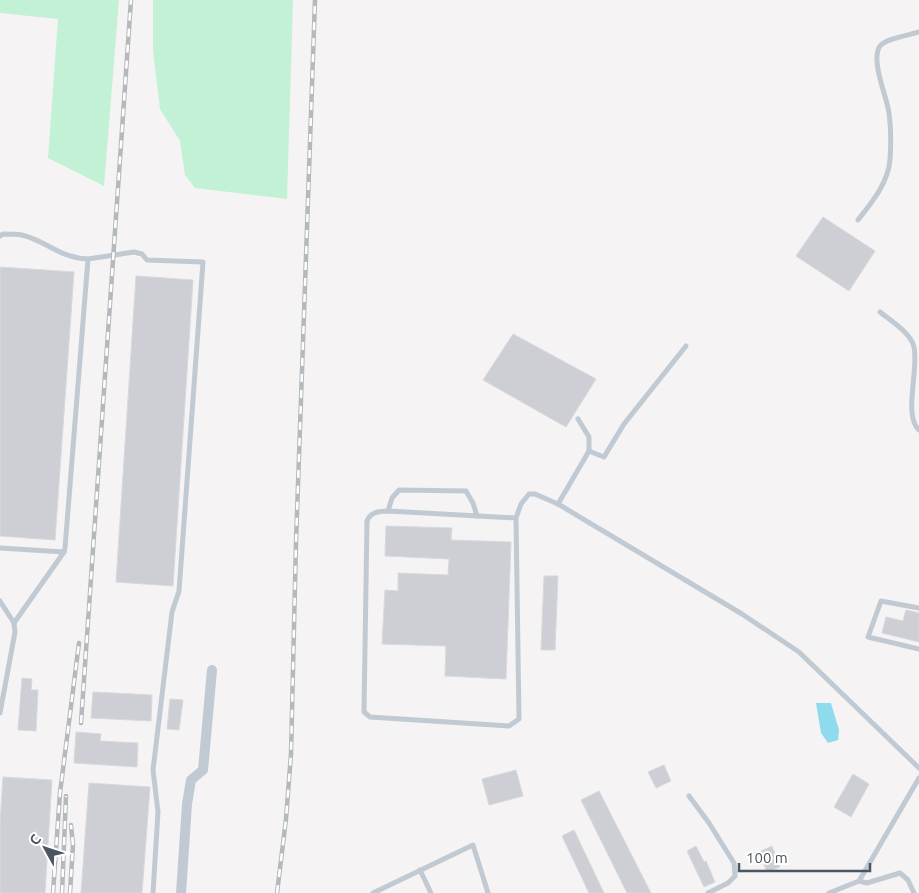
<svg xmlns="http://www.w3.org/2000/svg" width="919" height="893" viewBox="0 0 919 893" font-family="Ubuntu,sans-serif">
	<style>
		.green { fill: #c3f1d5 }
		.water { fill: #90daee }
		.building { fill: #cdcfd5; stroke: #d7d9de }
		.lines { fill: none; stroke-linecap: round; stroke-linejoin: round }
		.service { stroke: #c1cad2; stroke-width: 5 }
		.minor { stroke: #c1cad2; stroke-width: 10 }
		.rail-casing { stroke: #b5b8bd; stroke-width: 4.5 }
		.rail { stroke: #fff; stroke-width: 2.5; stroke-dasharray: 8; stroke-linecap: butt }
	</style>
	<rect width="100%" height="100%" fill="#f5f3f3"/>
	<!-- green -->
	<g class="green">
		<polygon points="0,0 119,0 104,186 48,158 58,19 0,13"/>
		<polygon points="153,0 293,0 287,199 195,188 185,175 180,141 160,109 153,51"/>
	</g>
	<!-- water -->
	<polygon class="water" points="816,703 831,703 839,730 838,740 828,743 821,733"/>
	<!-- building -->
	<g class="building">
		<polygon points="823,217 875,251 849,291 796,256"/>
		<polygon points="0,267 74,272 55,540 0,536"/>
		<polygon points="136,276 193,280 173,586 116,582"/>
		<polygon points="513,334 596,379 566,427 483,380"/>
		<polygon points="386,526 452,528 451,540 511,542 506,679 445,676 446,646 382,644 385,590 398,591 398,573 448,575 449,559 385,556"/>
		<polygon points="544,576 558,576 555,650 541,650"/>
		<polygon points="906,610 919,613 919,642 882,633 886,617 903,621"/>
		<polygon points="22,678 32,679 31,690 38,690 36,731 18,730"/>
		<polygon points="93,692 152,695 151,721 91,718"/>
		<polygon points="170,699 183,700 179,730 167,729"/>
		<polygon points="76,732 101,734 100,741 138,743 137,767 74,763"/>
		<polygon points="664,765 671,781 656,788 648,772"/>
		<polygon points="516,770 523,796 489,805 482,779"/>
		<polygon points="853,774 869,784 851,817 834,807"/>
		<polygon points="3,777 52,780 45,893 0,893 0,822"/>
		<polygon points="89,783 150,787 142,893 81,893"/>
		<polygon points="599,791 651,893 627,893 581,800"/>
		<polygon points="574,830 604,893 589,893 562,836"/>
		<polygon points="696,846 704,862 706,861 715,882 704,887 687,851"/>
		<polygon points="772,846 780,867 767,872 759,852"/>
	</g>
	<g class="lines">
		<!-- service -->
		<g class="service">
			<path d="M858,220C872,202 888,183 890,160C891,145 891,127 889,113C887,97 870,60 880,46C885,39 909,35 919,32"/>
			<path d="M0,236L3,234C9,234 16,234 22,235C47,241 59,258 88,259"/>
			<path d="M880,312C891,321 911,333 914,347C919,370 903,415 919,430"/>
			<polyline points="578,419 589,437 589,451"/>
			<polyline points="558,504 589,451 604,457 624,424 686,346"/>
			<polyline points="388,511 392,498 399,490 466,491 473,503 477,516"/>
			<path d="M516,518L388,511C379,512 371,511 367,521L364,712L370,717L509,726L519,719L516,518L521,504L529,494H535L558,504L742,614L799,652L919,768"/>
			<polyline points="0,548 64,552"/>
			<polyline points="0,601 14,623 15,632 0,713"/>
			<polyline points="919,608 881,601 868,637 919,649"/>
			<polyline points="14,623 64,552 65,548 88,259 134,252 142,254 147,260 203,262 179,591 172,612 153,770 158,812 153,893"/>
			<polyline points="689,796 709,823 734,863 735,876 728,883 708,893"/>
			<polyline points="420,870 431,893"/>
			<polyline points="859,881 867,883 900,873 908,880 914,893"/>
			<polyline points="373,893 473,845 488,893"/>
			<polyline points="829,893 859,881 919,778"/>
		</g>
		<!-- minor -->
		<polyline class="minor" points="181,893 187,804 191,780 203,770 212,670"/>
		<defs>
			<g id="rail">
				<polyline points="81,723 131,0"/>
				<polyline points="53,893 60,793 79,643"/>
				<polyline points="62,893 66,796"/>
				<polyline points="70,893 73,845 71,825"/>
				<polyline points="277,893 286,819 291,754 296,542 315,0"/>
			</g>
		</defs>
		<!-- rail casing -->
		<use href="#rail" class="rail-casing"/>
		<!-- rail -->
		<use href="#rail" class="rail"/>
	</g>
	<!-- north arrow -->
	<g transform="translate(45 848) rotate(310)" stroke="#ffffff" stroke-width="4" paint-order="stroke">
	<path d="M0-4L9 19L0 12L-9 19Z" fill="#4a5661"/>
	<text y="-8" font-size="14" font-weight="bold" text-anchor="middle" fill="#4a5661">С</text>
	</g>
	<!-- scale -->
	<path d="M739 863v8h131v-8" fill="none" stroke="#4a5661" stroke-width="2.5"/>
	<text x="746" y="863" font-size="15" fill="#4a5661" stroke="#ffffff" stroke-width="4" paint-order="stroke">100 m</text>
</svg>
